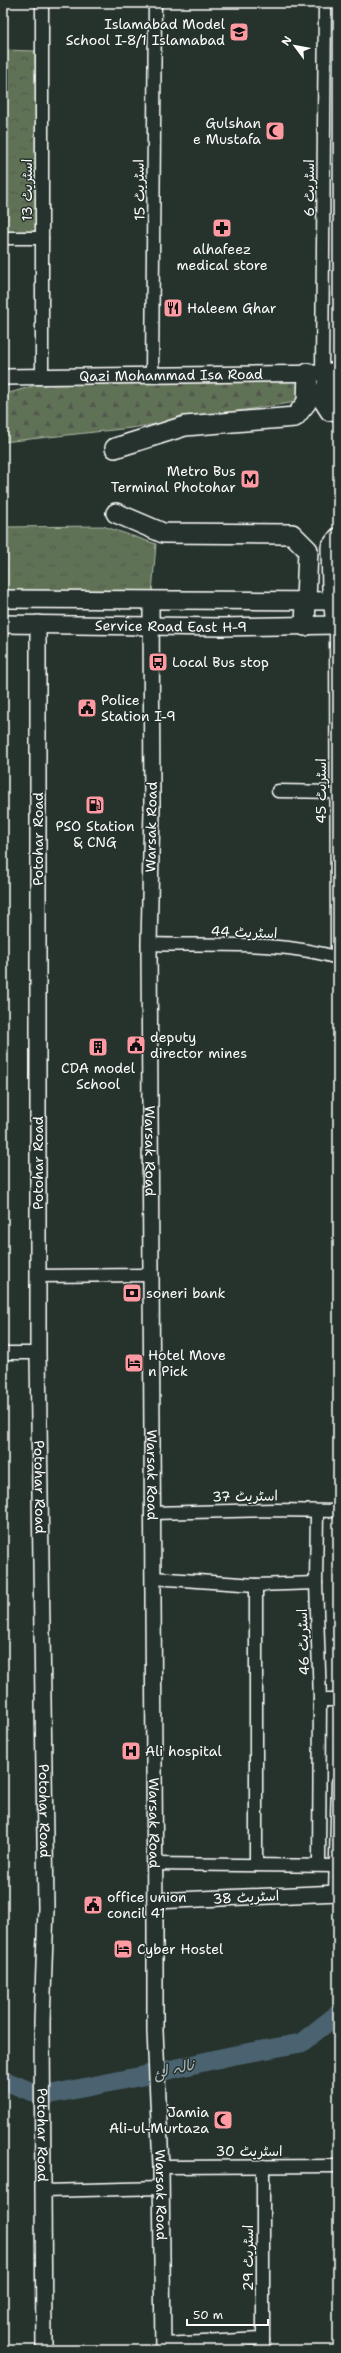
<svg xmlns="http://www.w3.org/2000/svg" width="341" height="2353" viewBox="0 0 341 2353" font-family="'Shantell Sans','Playpen Sans Arabic',sans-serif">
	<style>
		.grass { fill: url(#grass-tufts); stroke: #b0b8aa }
		.forest { fill: url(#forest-firs); stroke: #b0b8aa }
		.park { fill: url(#park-crowns); stroke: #b0b8aa }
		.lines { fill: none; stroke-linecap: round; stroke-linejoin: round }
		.river { stroke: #4b646f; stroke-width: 19 }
		.minor-casing { stroke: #fff; stroke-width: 15 }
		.tertiary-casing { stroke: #fff; stroke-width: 18 }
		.secondary-casing { stroke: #fff; stroke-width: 20 }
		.primary-casing { stroke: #fff; stroke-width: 22 }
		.minor { stroke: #26332d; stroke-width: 12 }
		.tertiary { stroke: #26332d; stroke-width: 15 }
		.secondary { stroke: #26332d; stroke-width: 17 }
		.primary { stroke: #26332d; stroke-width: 19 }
		.labels { text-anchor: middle; stroke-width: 3; stroke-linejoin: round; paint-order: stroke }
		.poi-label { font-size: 14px; fill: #fff; stroke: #26332d; text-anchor: start }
		.street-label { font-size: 14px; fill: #fff; stroke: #26332d }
		.water-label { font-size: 15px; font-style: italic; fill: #aeb9be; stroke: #26332d }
	</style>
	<defs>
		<pattern id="grass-tufts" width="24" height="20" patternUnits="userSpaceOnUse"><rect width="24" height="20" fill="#607255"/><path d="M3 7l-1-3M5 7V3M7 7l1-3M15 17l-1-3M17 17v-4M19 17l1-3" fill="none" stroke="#53594f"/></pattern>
		<pattern id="forest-firs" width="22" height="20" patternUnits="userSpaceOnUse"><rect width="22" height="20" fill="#607255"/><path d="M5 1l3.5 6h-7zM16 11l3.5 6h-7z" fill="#53594f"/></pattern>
		<pattern id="park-crowns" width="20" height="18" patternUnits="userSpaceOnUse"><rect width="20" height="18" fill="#607255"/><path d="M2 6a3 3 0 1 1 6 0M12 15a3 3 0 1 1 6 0" fill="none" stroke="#53594f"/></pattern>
	</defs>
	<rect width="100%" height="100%" fill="#26332d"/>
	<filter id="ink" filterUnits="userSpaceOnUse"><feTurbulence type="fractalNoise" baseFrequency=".025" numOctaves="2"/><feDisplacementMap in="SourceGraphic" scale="8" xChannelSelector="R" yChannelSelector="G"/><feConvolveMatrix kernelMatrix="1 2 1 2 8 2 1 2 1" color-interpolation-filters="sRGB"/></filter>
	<g filter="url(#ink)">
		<!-- grass -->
		<polygon class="grass" points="103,526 156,544 152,593 3,591 3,527"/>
		<!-- forest -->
		<polygon class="forest" points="301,381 296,402 131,428 3,442 3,395 36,385"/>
		<!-- park -->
		<polygon class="park" points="3,50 35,51 37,235 3,235"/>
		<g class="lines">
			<!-- river -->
			<polyline class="river" points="3,2080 42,2096 142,2076 230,2056 301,2043 338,2014"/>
			<defs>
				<g id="minor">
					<polyline points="42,3 42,376"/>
					<polyline points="3,238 42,238"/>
					<polyline points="322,373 325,3"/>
					<polyline points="152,376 155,3"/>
					<polyline points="336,625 337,958"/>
					<polyline points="278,791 336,792"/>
					<path d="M149,944C209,946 281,940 338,958"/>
					<polyline points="38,1276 151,1275"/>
					<polyline points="3,1353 38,1353"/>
					<polyline points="317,1512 316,1583 320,1700 319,1864"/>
					<polyline points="152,1513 274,1510 338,1511"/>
					<polyline points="153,1578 256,1585 316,1583"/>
					<polyline points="256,1585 256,1865"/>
					<polyline points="320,1700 338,1700"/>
					<polyline points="154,1864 336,1866"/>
					<polyline points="335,1893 338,1782"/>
					<polyline points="161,2167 338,2166"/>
					<polyline points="45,2191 162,2188"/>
					<polyline points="163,2344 263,2339"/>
					<polyline points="263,2350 263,2166"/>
				</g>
				<g id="tertiary">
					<path id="s1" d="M3,377L338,373"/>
					<path id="s2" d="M151,600L152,809L149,944L155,1926V2031L161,2167L163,2350"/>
					<path id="s3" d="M38,623V1353L46,1908L42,2022L44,2350"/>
					<polyline points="155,1901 338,1893"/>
				</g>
				<g id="secondary">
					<polyline points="3,599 338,601"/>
					<path id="s4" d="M3,624L221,627L338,625"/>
				</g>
				<g id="primary">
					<polyline points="330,373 323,400 330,411 338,411"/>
					<polyline points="115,448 185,426 295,417 307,402 308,373"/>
					<polyline points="116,513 163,533 292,534 308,550 305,626"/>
					<polyline points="336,625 332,589 331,547 338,538"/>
				</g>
			</defs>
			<!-- minor casing -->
			<use href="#minor" class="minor-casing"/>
			<!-- tertiary casing -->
			<use href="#tertiary" class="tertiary-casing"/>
			<!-- secondary casing -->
			<use href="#secondary" class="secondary-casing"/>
			<!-- primary casing -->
			<use href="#primary" class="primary-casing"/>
			<!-- minor -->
			<use href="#minor" class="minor"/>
			<!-- tertiary -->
			<use href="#tertiary" class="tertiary"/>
			<!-- secondary -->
			<use href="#secondary" class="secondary"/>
			<!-- primary -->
			<use href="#primary" class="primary"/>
		</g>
	</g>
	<!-- icons -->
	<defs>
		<symbol id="school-square" viewBox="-11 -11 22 22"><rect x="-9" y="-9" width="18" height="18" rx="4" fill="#ff9aa2" stroke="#26332d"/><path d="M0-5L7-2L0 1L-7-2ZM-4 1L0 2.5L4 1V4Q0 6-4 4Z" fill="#111"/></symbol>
		<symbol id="mosque-square" viewBox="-11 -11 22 22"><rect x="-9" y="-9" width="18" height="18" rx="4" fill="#ff9aa2" stroke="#26332d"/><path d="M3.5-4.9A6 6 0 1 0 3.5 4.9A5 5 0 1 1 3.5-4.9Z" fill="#111"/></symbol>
		<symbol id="pharmacy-square" viewBox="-11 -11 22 22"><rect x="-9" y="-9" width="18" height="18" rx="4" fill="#ff9aa2" stroke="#26332d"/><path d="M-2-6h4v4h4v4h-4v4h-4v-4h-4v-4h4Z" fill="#111"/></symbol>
		<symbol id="restaurant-square" viewBox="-11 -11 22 22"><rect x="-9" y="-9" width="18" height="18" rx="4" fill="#ff9aa2" stroke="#26332d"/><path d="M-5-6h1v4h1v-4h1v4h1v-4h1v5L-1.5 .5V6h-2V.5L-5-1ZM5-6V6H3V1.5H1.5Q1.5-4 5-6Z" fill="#111"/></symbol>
		<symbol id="metro-square" viewBox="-11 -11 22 22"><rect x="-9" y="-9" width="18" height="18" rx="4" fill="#ff9aa2" stroke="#26332d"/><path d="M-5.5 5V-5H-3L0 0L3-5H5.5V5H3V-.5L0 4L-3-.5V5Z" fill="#111"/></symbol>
		<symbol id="bus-square" viewBox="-11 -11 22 22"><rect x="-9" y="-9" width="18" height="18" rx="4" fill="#ff9aa2" stroke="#26332d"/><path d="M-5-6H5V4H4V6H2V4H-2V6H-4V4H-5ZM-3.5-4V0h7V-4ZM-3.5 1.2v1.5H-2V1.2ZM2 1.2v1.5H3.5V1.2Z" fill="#111"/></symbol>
		<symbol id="civic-square" viewBox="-11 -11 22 22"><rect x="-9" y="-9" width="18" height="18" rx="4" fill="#ff9aa2" stroke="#26332d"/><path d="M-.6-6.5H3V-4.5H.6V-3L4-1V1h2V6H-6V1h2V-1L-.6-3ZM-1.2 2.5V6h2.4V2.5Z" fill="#111"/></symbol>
		<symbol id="fuel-square" viewBox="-11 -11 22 22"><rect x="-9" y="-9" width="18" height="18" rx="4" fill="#ff9aa2" stroke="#26332d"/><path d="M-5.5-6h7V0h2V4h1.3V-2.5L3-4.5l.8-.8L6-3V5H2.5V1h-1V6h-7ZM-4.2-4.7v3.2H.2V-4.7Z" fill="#111"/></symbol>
		<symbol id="building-square" viewBox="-11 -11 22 22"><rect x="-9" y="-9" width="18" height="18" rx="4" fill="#ff9aa2" stroke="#26332d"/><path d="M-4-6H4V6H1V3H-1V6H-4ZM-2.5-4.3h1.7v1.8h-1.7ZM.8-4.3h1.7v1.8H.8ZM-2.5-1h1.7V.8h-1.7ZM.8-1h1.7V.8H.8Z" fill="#111"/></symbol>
		<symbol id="bank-square" viewBox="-11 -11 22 22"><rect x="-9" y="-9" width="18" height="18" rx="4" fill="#ff9aa2" stroke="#26332d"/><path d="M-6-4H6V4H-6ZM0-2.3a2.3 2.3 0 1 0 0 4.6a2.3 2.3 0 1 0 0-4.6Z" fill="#111"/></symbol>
		<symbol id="hotel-square" viewBox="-11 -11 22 22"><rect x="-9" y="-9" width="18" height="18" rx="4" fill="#ff9aa2" stroke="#26332d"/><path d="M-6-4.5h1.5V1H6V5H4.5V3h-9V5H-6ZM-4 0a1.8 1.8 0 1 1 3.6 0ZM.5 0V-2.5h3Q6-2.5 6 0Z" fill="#111"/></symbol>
		<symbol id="hospital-square" viewBox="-11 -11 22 22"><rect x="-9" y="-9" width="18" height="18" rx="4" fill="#ff9aa2" stroke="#26332d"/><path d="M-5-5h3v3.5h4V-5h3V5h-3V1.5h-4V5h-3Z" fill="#111"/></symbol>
	</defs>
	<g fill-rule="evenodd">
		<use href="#school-square" x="228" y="21" width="22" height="22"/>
		<use href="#mosque-square" x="264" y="120" width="22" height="22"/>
		<use href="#pharmacy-square" x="211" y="217" width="22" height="22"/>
		<use href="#restaurant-square" x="162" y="297" width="22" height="22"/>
		<use href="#metro-square" x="239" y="468" width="22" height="22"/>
		<use href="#bus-square" x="147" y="651" width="22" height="22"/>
		<use href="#civic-square" x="76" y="697" width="22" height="22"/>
		<use href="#fuel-square" x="84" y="794" width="22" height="22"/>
		<use href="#civic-square" x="125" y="1034" width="22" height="22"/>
		<use href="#building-square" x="87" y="1036" width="22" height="22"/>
		<use href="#bank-square" x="121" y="1282" width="22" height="22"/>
		<use href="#hotel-square" x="123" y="1352" width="22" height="22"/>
		<use href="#hospital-square" x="120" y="1740" width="22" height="22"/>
		<use href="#civic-square" x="82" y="1894" width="22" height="22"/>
		<use href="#hotel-square" x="112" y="1938" width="22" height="22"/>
		<use href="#mosque-square" x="212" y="2109" width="22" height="22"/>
	</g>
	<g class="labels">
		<!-- poi labels -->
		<g class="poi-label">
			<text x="225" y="29" text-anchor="end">Islamabad Model<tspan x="225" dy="16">School I-8/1 Islamabad</tspan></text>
			<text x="261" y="128" text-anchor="end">Gulshan<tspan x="261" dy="16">e Mustafa</tspan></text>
			<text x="222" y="254" text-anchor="middle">alhafeez<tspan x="222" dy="16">medical store</tspan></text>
			<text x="187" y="313">Haleem Ghar</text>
			<text x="236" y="476" text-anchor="end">Metro Bus<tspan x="236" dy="16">Terminal Photohar</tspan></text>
			<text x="172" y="667">Local Bus stop</text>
			<text x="101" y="705">Police<tspan x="101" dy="16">Station I-9</tspan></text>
			<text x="95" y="831" text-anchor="middle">PSO Station<tspan x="95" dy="16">&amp; CNG</tspan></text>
			<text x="150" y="1042">deputy<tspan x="150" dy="16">director mines</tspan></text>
			<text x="98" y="1073" text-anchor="middle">CDA model<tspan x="98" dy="16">School</tspan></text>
			<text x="146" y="1298">soneri bank</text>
			<text x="148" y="1360">Hotel Move<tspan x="148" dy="16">n Pick</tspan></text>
			<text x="145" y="1756">Ali hospital</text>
			<text x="107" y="1902">office union<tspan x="107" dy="16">concil 41</tspan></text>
			<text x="137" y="1954">Cyber Hostel</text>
			<text x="209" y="2117" text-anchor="end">Jamia<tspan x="209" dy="16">Ali-ul-Murtaza</tspan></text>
		</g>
		<!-- street labels -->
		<g class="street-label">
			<text transform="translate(309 188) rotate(-90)" y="5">اسٹریٹ 6</text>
			<text transform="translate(27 190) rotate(-90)" y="5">اسٹریٹ 13</text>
			<text transform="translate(139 190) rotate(-91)" y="5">اسٹریٹ 15</text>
			<text dy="5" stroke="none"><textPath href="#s1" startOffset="168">Qazi Mohammad Isa Road</textPath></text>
			<text dy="5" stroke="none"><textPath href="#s4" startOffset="168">Service Road East H-9</textPath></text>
			<text transform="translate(321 791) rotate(-90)" y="5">اسٹریٹ 45</text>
			<text transform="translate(151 827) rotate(-89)" y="5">Warsak Road</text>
			<text transform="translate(38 839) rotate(-90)" y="5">Potohar Road</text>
			<text transform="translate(244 932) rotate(2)" y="5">اسٹریٹ 44</text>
			<text dy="5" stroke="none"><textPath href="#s2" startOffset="551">Warsak Road</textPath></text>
			<text transform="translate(38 1163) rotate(-90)" y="5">Potohar Road</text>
			<text dy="5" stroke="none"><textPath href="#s2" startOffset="875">Warsak Road</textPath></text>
			<text dy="5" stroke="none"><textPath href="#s3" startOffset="864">Potohar Road</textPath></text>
			<text transform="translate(245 1496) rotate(-1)" y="5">اسٹریٹ 37</text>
			<text transform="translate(303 1642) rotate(-92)" y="5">اسٹریٹ 46</text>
			<text dy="5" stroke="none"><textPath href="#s3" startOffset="1188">Potohar Road</textPath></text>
			<text dy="5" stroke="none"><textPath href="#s2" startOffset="1223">Warsak Road</textPath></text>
			<text transform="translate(246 1897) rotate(-3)" y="5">اسٹریٹ 38</text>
			<text dy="5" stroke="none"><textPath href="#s3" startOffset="1512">Potohar Road</textPath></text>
			<text x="249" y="2156">اسٹریٹ 30</text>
			<text dy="5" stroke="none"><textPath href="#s2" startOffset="1595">Warsak Road</textPath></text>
			<text transform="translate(248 2258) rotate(-90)" y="5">اسٹریٹ 29</text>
		</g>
		<!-- water labels -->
		<g class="water-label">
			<text transform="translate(174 2069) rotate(-13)" y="5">نالہ لئ</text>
		</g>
	</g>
	<!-- margin -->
	<rect width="341" height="2353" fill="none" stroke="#26332d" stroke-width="16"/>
	<rect x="8" y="8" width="325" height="2337" fill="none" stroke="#fff" stroke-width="1.5" filter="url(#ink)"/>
	<!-- north arrow -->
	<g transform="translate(295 46) rotate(302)" stroke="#26332d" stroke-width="3" paint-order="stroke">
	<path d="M0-3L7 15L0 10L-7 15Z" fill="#ffffff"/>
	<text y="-6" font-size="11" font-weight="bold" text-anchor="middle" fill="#ffffff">N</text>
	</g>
	<!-- scale -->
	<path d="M187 2319v6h81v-6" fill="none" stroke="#ffffff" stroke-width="2"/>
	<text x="193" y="2319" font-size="12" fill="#ffffff" stroke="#26332d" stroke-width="3" paint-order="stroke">50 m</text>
</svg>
